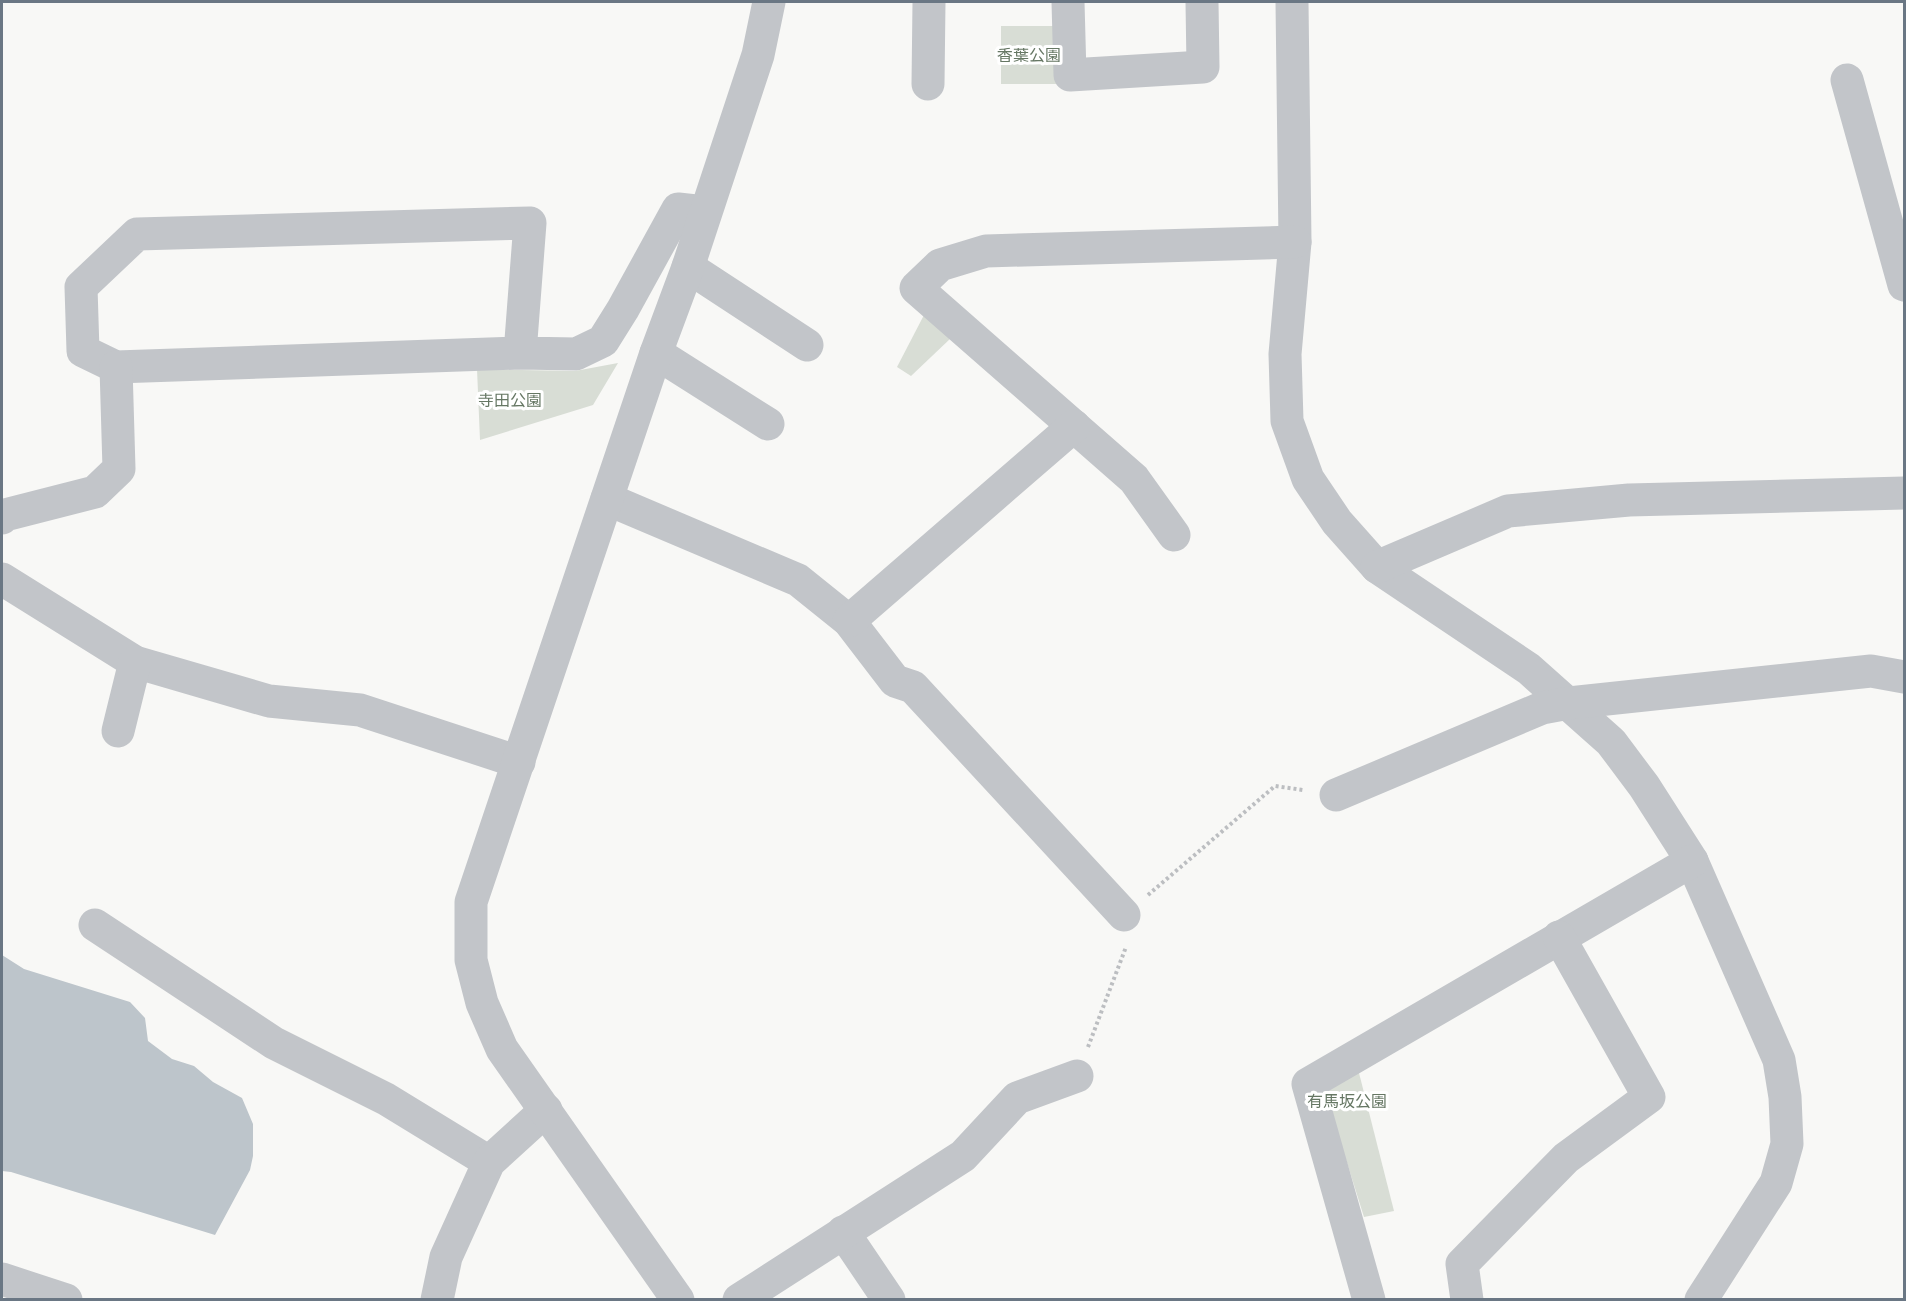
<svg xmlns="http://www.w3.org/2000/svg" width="1906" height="1301" viewBox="0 0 1906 1301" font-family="'PT Sans','Noto Sans JP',sans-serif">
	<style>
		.green { fill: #d8ddd5 }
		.water { fill: #bdc5cb }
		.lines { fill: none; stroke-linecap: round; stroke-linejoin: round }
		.path { stroke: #bcbec1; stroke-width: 4; stroke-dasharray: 3 3; stroke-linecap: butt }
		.minor { stroke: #c2c5c9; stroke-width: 33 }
		.labels { text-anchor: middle; stroke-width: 6; stroke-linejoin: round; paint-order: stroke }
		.park-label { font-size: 16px; fill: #667764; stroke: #fff }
	</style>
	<rect width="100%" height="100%" fill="#f8f8f6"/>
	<!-- green -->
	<g class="green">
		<polygon points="1001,26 1058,26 1057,84 1001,84"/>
		<polygon points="924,315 951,338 911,376 897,367"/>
		<polygon points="618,363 593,405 480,440 477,369 575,371"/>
		<polygon points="1358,1069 1394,1211 1364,1217 1328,1102 1329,1087"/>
	</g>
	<!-- water -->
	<polygon class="water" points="2,955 24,969 130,1002 145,1018 148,1041 172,1059 194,1066 213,1082 242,1098 253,1124 253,1156 250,1170 215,1235 11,1172 2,1171"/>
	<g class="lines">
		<!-- path -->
		<g class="path">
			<polyline points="1148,895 1275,786 1303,790"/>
			<polyline points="1088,1047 1126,947"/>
		</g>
		<!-- minor -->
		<g class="minor">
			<polyline points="1068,2 1070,75 1203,67 1202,2"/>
			<polyline points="1292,2 1295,242 1285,354 1287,421 1308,479 1337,522 1377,567 1529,669 1611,742 1644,786 1692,861 1779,1060 1785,1097 1787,1144 1776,1183 1701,1300"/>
			<polyline points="1847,80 1904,285"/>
			<polyline points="928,84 929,2"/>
			<polyline points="688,267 807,345"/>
			<polyline points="520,353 530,223 137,234 81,287 83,351 116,367 520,353 576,354 603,341 623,309 678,209 705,212"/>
			<polyline points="656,353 768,424"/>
			<polyline points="607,499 798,580 849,621 895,681 913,687 1124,915"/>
			<polyline points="2,518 5,515 95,492 119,469 116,367"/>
			<polyline points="1174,535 1134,479 916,288 940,265 986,251 1295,242"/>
			<polyline points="1377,567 1508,511 1629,500 1904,493"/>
			<polyline points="2,579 135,662 269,701 360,710 519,762"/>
			<polyline points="849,621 1074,426"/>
			<polyline points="118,731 135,662"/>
			<polyline points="1336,795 1542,708 1569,703 1871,671 1904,677"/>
			<polyline points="95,925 274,1043 386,1099 489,1162"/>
			<polyline points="843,1232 889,1300"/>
			<polyline points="2,1279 66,1300"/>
			<polyline points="437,1300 446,1257 489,1162 546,1110"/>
			<polyline points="678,1300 502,1049 482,1003 471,960 471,902 656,353 688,267 758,55 769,2"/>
			<polyline points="739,1300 963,1156 1017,1098 1077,1076"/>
			<polyline points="1369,1300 1308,1084 1692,861"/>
			<polyline points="1467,1300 1462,1264 1566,1158 1649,1097 1559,937"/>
		</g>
	</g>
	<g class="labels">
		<!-- park labels -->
		<g class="park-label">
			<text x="1029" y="61">香葉公園</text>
			<text x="510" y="406">寺田公園</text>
			<text x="1347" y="1107">有馬坂公園</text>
		</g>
	</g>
	<!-- border -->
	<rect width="1906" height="1301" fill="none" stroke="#6a7784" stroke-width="6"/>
</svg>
